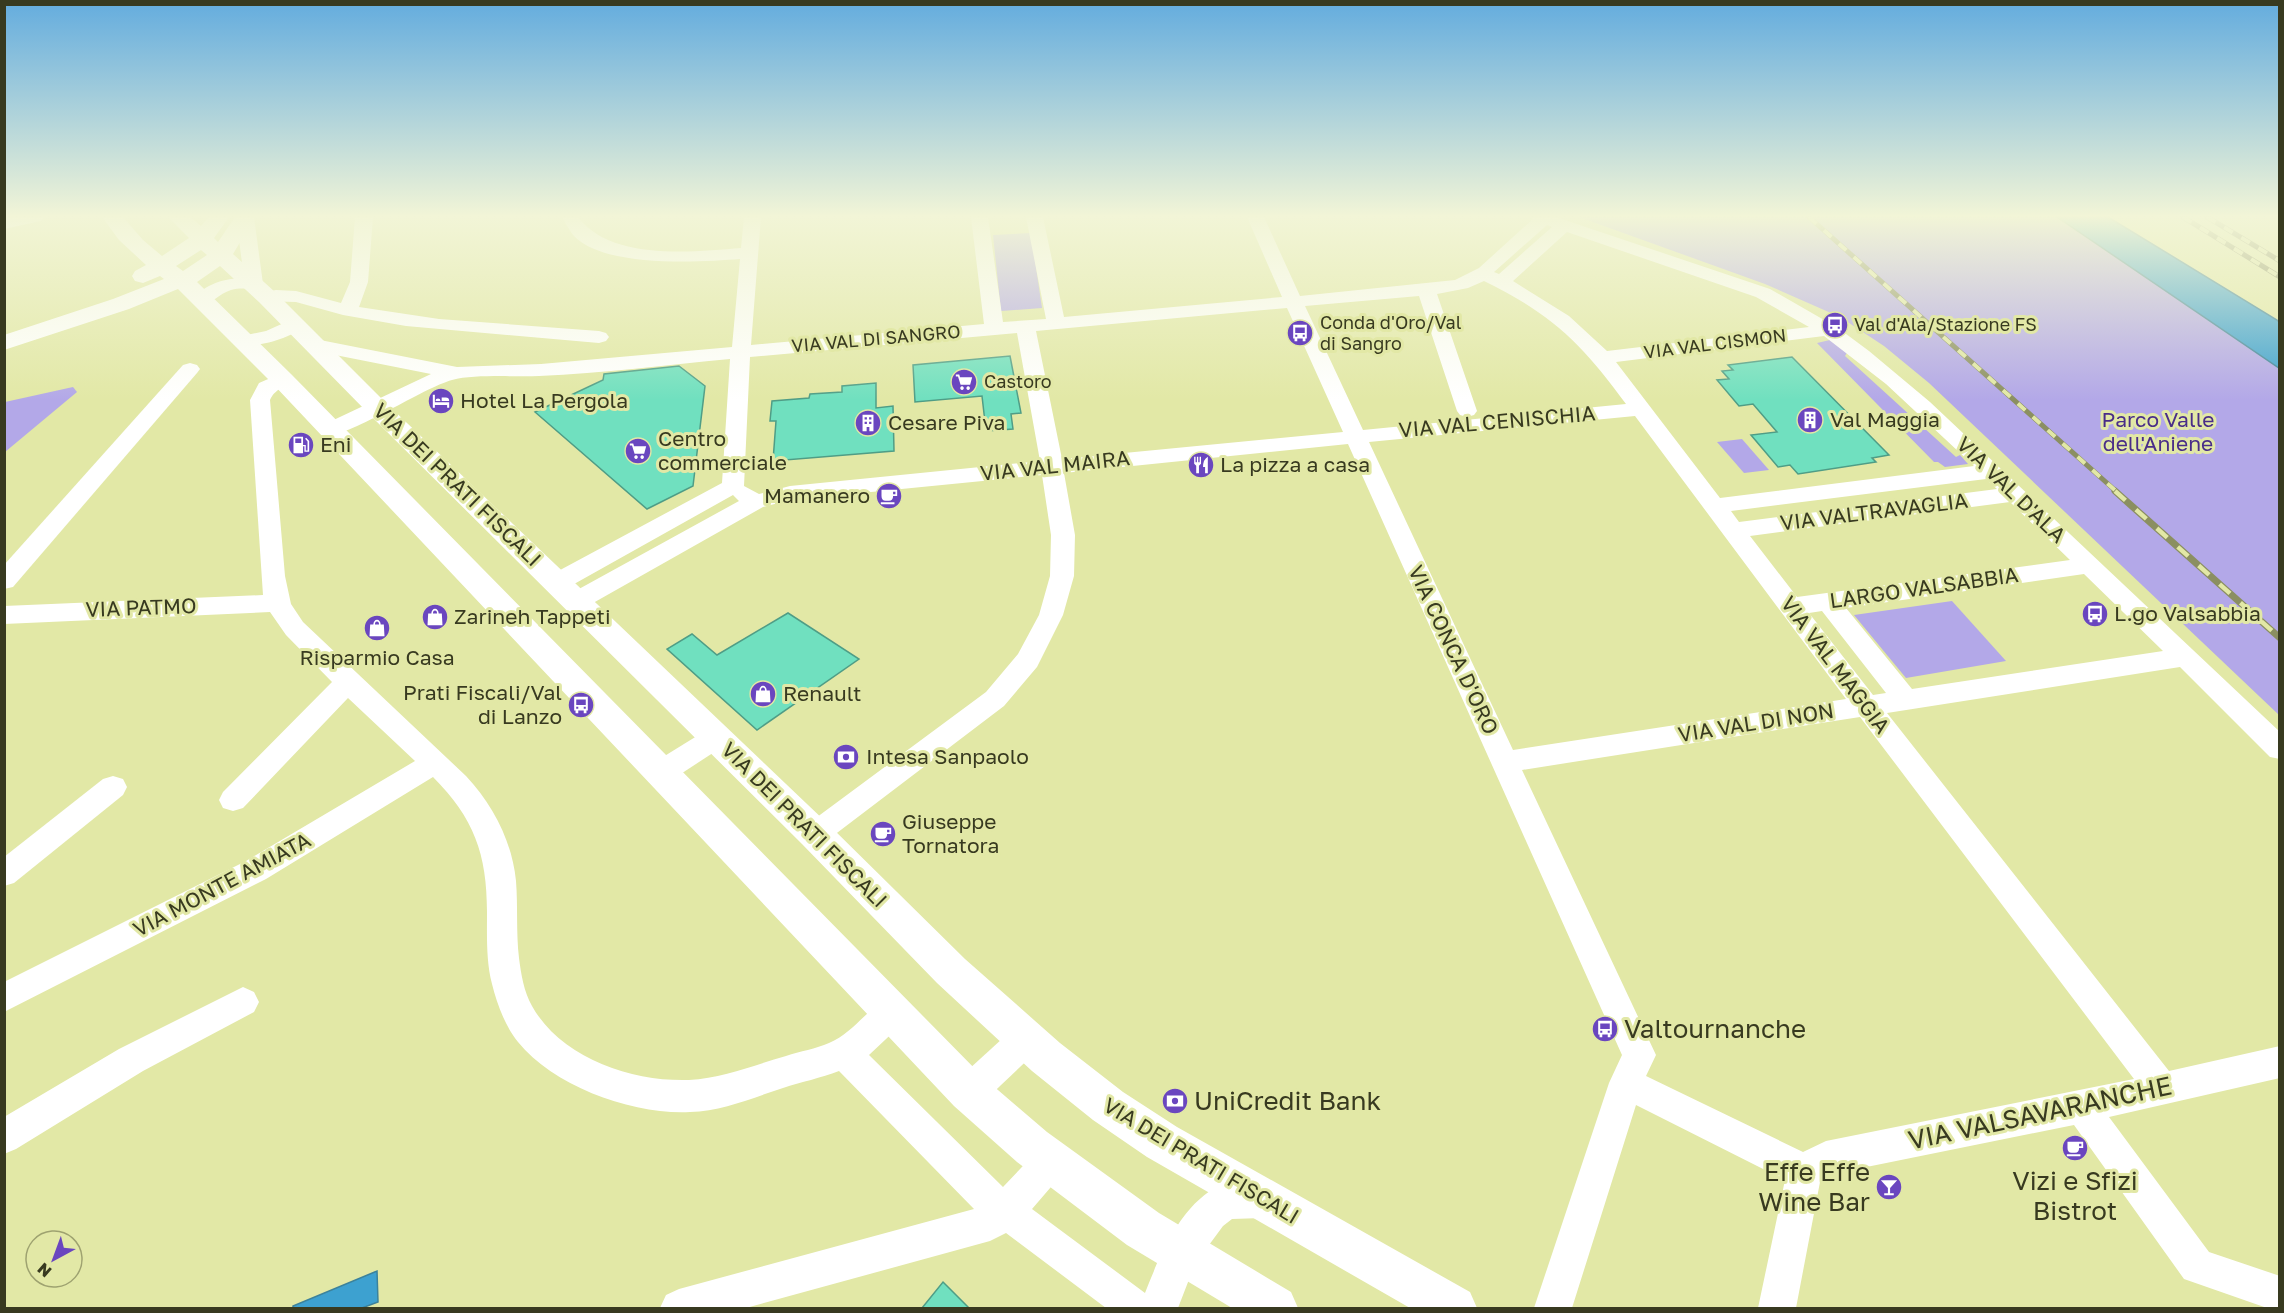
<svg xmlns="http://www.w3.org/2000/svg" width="2284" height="1313" viewBox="0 0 2284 1313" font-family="'Golos Text',sans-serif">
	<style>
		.green { fill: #b3a8e8 }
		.water { fill: #3da1d0; stroke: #3c829b; stroke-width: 1.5 }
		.building { fill: #70e0bf; stroke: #4f9d86; stroke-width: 1.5 }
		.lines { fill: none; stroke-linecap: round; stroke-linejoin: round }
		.minor { fill: #fff; fill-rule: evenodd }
		.major { fill: #fff; fill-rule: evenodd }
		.rail-far1-casing { stroke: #8b8f61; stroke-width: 5 }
		.rail-casing { stroke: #8b8f61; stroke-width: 7 }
		.rail-far1 { stroke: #e2e8a6; stroke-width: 4; stroke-dasharray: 10; stroke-linecap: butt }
		.rail { stroke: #e2e8a6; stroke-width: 4.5; stroke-dasharray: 14; stroke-linecap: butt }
		.labels { text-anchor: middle; stroke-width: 6; stroke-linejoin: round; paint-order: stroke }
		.far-poi-label { font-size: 18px; fill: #383a20; stroke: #e2e8a6; text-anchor: start }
		.far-street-label { font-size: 18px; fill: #383a20; stroke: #e2e8a6 }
		.poi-label { font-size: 21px; fill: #383a20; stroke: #e2e8a6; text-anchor: start }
		.park-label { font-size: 21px; fill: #492d88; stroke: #e2e8a6 }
		.street-label { font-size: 21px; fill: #383a20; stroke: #e2e8a6 }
		.near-poi-label { font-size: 26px; fill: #383a20; stroke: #e2e8a6; text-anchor: start }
		.near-street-label { font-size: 26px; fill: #383a20; stroke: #e2e8a6 }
	</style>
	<rect width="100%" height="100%" fill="#e2e8a6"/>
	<!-- green -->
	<g class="green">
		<polygon points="1579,217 2056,217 2279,368 2279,715 1929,383 1884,346 1840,317 1765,284"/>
		<polygon points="1031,233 1042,308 1001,311 993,235"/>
		<polygon points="1830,340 1848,351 1845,356 1956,457 1960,455 1968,464 1945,467 1938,462 1934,462 1817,343"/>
		<polygon points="73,387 77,392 5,452 5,402"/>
		<polygon points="1742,439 1769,470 1744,473 1717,442"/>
		<polygon points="1952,601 2006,661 1906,678 1854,615"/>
	</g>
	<!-- water -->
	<g class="water">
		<polygon points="2057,217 2108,217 2277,320 2279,322 2279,368"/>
		<polygon points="377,1271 378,1302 362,1308 293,1308 293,1306"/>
	</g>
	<!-- building -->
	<g class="building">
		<polygon points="1010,356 1021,413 1011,414 1013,429 986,431 982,396 915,402 913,365"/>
		<polygon points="1792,357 1889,455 1872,458 1876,462 1798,474 1790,465 1778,467 1751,435 1777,432 1753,404 1739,406 1717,380 1729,379 1722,371 1733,370 1728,365"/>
		<polygon points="679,366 705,386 693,486 647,509 535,412 603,380 604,374"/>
		<polygon points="876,383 876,408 893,406 894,451 773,461 776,421 770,421 772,401 809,398 810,394 842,392 842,386"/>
		<polygon points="788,613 859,659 757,730 667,649 692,634 717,655"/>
		<polygon points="943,1282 969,1308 922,1308"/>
	</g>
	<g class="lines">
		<!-- minor -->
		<g class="minor">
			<polygon points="14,217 44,217 41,221 4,229 4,219"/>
			<path d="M236,217H254L263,284L261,288C251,290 241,287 231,290C217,294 210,308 195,304L193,300C204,284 225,278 244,278Z"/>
			<polygon points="355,217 373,217 368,282 359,307 439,319 599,331 606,333 609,337 606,341 599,343 406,326 343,315 296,302 260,301 258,297 260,293 276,290 296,291 341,303 350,282"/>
			<path d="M562,217H578C611,261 692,252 741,248L744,217H761L751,345L984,324L971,217H988L1003,322L1046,319L1026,217H1043L1064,317L1282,297L1247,217H1264L1300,296L1455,280L1479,268L1533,219L1532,217H1556L1770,289L1838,328L1869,351L1930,402L2280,732V759L2270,757L2180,667L1887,713L2169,1071L2280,1046V1078L2109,1117L2209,1252L2280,1276V1308H2267L2184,1279L2074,1125L1832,1174L1820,1182L1796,1308H1758L1785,1180L1636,1105L1572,1308H1534L1609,1083L1622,1055L1348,444L1064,473L1075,535L1074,576L1063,615L1037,667L1004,706L825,842L815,846L805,842L801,834L805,826L986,692L1018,654L1039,615L1050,576L1051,535L1042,475L790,500L763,507L586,607L577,610L568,607L565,601L568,595L739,501L733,495L567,588L558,590L549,588L546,582L549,576L722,483L730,359C667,365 603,373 539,376C514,377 475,374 452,380C422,388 346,440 323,435L320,430L323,425L431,374L315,351L308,349L305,345L308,341L315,339L457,367L541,364L732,347L740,259C699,262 605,268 574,236C569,230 565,222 562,217ZM1547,225L1552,227L1499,274L1494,272ZM1567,232L1756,297L1809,327L1607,351L1569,316L1513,281ZM1484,281C1552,314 1582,344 1626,404L1363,430L1305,306L1419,296L1457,411L1460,415L1467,417L1474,415L1477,411L1437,294L1468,288ZM1287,308L1343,432L1062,459L1036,331ZM1017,333L1040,461L790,486L759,494L744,486L750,357ZM1824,336L1886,384L1974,466L1720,498L1616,362ZM1635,416L1846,699L1513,750L1369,442ZM1986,479L1997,489L1739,522L1731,511ZM2010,502L2070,560L1797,597L1750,536ZM2084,574L2163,651L1912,689L1846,608ZM1822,611L1886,693L1873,695L1809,613ZM1860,717L2134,1079L1826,1141L1803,1152L1646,1076L1656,1055L1522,770Z"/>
			<path d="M295,318L302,320L305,324C295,338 253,349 237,345L234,341L237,337L266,331Z"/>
			<polygon points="190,363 197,365 200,369 197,373 13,587 4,589 4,565 183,365"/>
			<path d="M282,373L289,375L292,379C285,389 276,387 270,400L285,576L291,604L303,622L466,776C493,805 512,841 516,881C518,906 516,932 519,958C521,974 524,992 532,1006C561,1058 632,1082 689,1080C723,1078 754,1065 786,1056C800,1051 816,1049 829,1043C854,1033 867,1007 891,998L902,1002L907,1013L902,1024L869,1055L1003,1187L1039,1149L1051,1143L1063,1149L1069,1161L1063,1173L1032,1209L1145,1293C1166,1239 1202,1157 1275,1187L1280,1200L1275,1213L1262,1218L1232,1219L1223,1226L1195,1264L1178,1308H1106L1006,1233L990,1241L746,1308H660L666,1295L679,1289L974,1209L839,1071C821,1078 801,1082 783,1088C752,1098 722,1111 690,1112C634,1115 554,1087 518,1042C505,1026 497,1004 492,984C486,961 487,936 487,912C487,854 474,818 433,777L266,879L4,1012V982L246,861L415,761L348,698L243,808L233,811L223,808L219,800L223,792L332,682L286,635L270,612L4,624V606L263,595L250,400L259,383Z"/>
			<polygon points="715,728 725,731 729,738 725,745 670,781 660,784 650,781 646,773 650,765 705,731"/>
			<polygon points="113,776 123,779 127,787 123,795 14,883 4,886 4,857 103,779"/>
			<polygon points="243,987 254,992 259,1002 254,1012 143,1071 16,1149 4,1154 4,1117 119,1049"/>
			<polygon points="1026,1024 1038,1028 1042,1039 1038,1050 981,1104 969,1108 957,1104 952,1092 957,1080 1014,1028"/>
		</g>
		<!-- major -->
		<path class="major" d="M102,217H123L143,240L162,256L189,238L168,217H190L201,226L209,217H229L214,238L218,242L235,217H255L233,254L275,292L386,403L828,824L965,959L1060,1043L1123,1092L1177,1127L1470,1292L1477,1308H1410L1147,1157L1093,1120L1032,1071L937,983L802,844L368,413L259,302L220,266L197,282L291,374L984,1078L1047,1132L1159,1213L1291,1292L1298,1308H1232L1127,1245L1017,1162L954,1106L273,384L178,289L129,309L4,350V335L113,299L164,279L160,276L143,283L135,281L132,276L135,271L146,265L119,240ZM201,250L207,255L183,271L176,266Z"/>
		<defs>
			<g id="rail-far1">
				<polyline points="1809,217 2117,492"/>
				<polyline points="2183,217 2280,277"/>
				<polyline points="2207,217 2280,261"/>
			</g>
			<polyline id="rail" points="2115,491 2280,638"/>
		</defs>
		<!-- rail-far1 casing -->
		<use href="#rail-far1" class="rail-far1-casing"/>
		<!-- rail casing -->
		<use href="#rail" class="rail-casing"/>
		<!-- rail-far1 -->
		<use href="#rail-far1" class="rail-far1"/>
		<!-- rail -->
		<use href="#rail" class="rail"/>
	</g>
	<!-- sky -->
	<linearGradient id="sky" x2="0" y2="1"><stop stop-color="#63acde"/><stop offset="0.54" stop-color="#f2f5d7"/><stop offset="1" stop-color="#f2f5d7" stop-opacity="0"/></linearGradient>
	<rect width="2284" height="400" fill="url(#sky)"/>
	<!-- icons -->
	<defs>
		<symbol id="bus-disc" viewBox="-11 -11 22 22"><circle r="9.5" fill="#6a46bf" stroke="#e2e8a6"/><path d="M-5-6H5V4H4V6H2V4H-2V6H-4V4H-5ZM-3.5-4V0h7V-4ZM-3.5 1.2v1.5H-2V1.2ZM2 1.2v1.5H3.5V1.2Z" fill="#fff"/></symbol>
		<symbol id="supermarket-disc" viewBox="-11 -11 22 22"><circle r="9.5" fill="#6a46bf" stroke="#e2e8a6"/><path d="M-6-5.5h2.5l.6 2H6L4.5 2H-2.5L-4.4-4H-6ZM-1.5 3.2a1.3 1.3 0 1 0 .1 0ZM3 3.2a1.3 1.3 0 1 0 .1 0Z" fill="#fff"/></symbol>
		<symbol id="hotel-disc" viewBox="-11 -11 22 22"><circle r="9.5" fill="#6a46bf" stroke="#e2e8a6"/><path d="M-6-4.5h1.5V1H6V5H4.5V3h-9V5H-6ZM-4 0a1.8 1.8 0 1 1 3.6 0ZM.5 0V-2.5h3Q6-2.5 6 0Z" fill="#fff"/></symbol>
		<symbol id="building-disc" viewBox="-11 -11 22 22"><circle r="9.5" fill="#6a46bf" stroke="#e2e8a6"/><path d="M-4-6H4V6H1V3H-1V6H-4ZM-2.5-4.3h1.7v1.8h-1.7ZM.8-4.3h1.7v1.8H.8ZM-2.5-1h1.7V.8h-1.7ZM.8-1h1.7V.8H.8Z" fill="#fff"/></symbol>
		<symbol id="fuel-disc" viewBox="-11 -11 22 22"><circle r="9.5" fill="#6a46bf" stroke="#e2e8a6"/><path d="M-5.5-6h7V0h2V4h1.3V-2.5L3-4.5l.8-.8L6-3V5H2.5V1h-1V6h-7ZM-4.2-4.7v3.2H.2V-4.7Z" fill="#fff"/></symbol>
		<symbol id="restaurant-disc" viewBox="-11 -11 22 22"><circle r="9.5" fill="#6a46bf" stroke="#e2e8a6"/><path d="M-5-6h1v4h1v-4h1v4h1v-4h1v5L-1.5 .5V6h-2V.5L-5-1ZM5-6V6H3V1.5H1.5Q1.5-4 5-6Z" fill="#fff"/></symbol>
		<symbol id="cafe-disc" viewBox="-11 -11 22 22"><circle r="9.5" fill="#6a46bf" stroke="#e2e8a6"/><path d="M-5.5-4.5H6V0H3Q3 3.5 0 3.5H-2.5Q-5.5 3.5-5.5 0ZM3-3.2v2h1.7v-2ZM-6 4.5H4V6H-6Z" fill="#fff"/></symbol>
		<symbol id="shop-disc" viewBox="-11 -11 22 22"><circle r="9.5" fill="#6a46bf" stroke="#e2e8a6"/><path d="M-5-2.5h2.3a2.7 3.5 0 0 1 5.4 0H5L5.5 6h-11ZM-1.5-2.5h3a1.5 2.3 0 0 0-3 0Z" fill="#fff"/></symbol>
		<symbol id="bank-disc" viewBox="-11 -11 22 22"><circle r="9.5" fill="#6a46bf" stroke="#e2e8a6"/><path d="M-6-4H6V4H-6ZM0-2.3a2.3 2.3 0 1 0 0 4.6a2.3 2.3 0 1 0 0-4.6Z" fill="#fff"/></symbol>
		<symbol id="bar-disc" viewBox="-11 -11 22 22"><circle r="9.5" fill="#6a46bf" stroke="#e2e8a6"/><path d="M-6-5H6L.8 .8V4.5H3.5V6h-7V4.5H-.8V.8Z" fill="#fff"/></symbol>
	</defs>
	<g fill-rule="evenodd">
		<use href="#bus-disc" x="1820" y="310" width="30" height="30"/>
		<use href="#bus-disc" x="1285" y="318" width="30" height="30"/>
		<use href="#supermarket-disc" x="949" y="367" width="30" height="30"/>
		<use href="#hotel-disc" x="426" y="386" width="30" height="30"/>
		<use href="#building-disc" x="1795" y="405" width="30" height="30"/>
		<use href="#building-disc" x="853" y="408" width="30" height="30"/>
		<use href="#fuel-disc" x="286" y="430" width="30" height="30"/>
		<use href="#supermarket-disc" x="623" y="436" width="30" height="30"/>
		<use href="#restaurant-disc" x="1186" y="450" width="30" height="30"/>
		<use href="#cafe-disc" x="874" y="481" width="30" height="30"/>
		<use href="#bus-disc" x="2080" y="599" width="30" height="30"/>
		<use href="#shop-disc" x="420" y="602" width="30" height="30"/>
		<use href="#shop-disc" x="362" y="613" width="30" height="30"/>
		<use href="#shop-disc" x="748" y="679" width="30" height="30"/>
		<use href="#bus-disc" x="566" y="690" width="30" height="30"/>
		<use href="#bank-disc" x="831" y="742" width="30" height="30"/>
		<use href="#cafe-disc" x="868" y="819" width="30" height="30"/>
		<use href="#bus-disc" x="1590" y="1014" width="30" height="30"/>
		<use href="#bank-disc" x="1160" y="1086" width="30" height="30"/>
		<use href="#cafe-disc" x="2060" y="1133" width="30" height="30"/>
		<use href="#bar-disc" x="1874" y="1172" width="30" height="30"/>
	</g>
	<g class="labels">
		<!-- far-poi labels -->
		<g class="far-poi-label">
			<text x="1320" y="329">Conda d'Oro/Val<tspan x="1320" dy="21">di Sangro</tspan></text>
			<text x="1854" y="331">Val d'Ala/Stazione FS</text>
			<text x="984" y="388">Castoro</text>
		</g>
		<!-- far-street labels -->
		<g class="far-street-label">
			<text transform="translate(876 339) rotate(-5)" y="6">VIA VAL DI SANGRO</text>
			<text transform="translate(1715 344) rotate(-7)" y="6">VIA VAL CISMON</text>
		</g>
		<!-- poi labels -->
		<g class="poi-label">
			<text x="460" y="408">Hotel La Pergola</text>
			<text x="1830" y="427">Val Maggia</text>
			<text x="888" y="430">Cesare Piva</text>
			<text x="658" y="446">Centro<tspan x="658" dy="24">commerciale</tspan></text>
			<text x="320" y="452">Eni</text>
			<text x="1220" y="472">La pizza a casa</text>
			<text x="870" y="503" text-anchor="end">Mamanero</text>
			<text x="2114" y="621">L.go Valsabbia</text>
			<text x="454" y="624">Zarineh Tappeti</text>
			<text x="377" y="665" text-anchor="middle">Risparmio Casa</text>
			<text x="562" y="700" text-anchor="end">Prati Fiscali/Val<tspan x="562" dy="24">di Lanzo</tspan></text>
			<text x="783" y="701">Renault</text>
			<text x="866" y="764">Intesa Sanpaolo</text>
			<text x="902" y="829">Giuseppe<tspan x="902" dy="24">Tornatora</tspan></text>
		</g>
		<!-- park labels -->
		<g class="park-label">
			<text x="2158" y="427">Parco Valle<tspan x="2158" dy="24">dell'Aniene</tspan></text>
		</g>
		<!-- street labels -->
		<g class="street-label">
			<text transform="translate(1497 422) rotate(-5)" y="7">VIA VAL CENISCHIA</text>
			<text transform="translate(1055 466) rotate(-6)" y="7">VIA VAL MAIRA</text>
			<text transform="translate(457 485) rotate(44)" y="7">VIA DEI PRATI FISCALI</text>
			<text transform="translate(2011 490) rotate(44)" y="7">VIA VAL D'ALA</text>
			<text transform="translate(1874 512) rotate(-7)" y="7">VIA VALTRAVAGLIA</text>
			<text transform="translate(1924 588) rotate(-8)" y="7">LARGO VALSABBIA</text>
			<text transform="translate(141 608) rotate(-2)" y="7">VIA PATMO</text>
			<text transform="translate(1453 650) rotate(65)" y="7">VIA CONCA D'ORO</text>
			<text transform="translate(1835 665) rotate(53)" y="7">VIA VAL MAGGIA</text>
			<text transform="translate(1756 723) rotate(-9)" y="7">VIA VAL DI NON</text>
			<text transform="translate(804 825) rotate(45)" y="7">VIA DEI PRATI FISCALI</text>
			<text transform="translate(222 885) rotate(-28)" y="7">VIA MONTE AMIATA</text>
			<text transform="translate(1201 1161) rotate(31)" y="7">VIA DEI PRATI FISCALI</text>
		</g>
		<!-- near-poi labels -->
		<g class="near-poi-label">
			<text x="1624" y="1038">Valtournanche</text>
			<text x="1194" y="1110">UniCredit Bank</text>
			<text x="1870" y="1181" text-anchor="end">Effe Effe<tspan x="1870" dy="30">Wine Bar</tspan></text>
			<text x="2075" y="1190" text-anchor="middle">Vizi e Sfizi<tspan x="2075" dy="30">Bistrot</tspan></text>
		</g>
		<!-- near-street labels -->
		<g class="near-street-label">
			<text transform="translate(2040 1113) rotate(-12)" y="9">VIA VALSAVARANCHE</text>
		</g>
	</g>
	<!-- border -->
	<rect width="2284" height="1313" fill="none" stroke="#383a20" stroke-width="12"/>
	<!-- north arrow -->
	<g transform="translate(54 1259) rotate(221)"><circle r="28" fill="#e2e8a6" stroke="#9ea270" stroke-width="1.5"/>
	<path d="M0-4.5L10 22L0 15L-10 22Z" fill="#6a46bf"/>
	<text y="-9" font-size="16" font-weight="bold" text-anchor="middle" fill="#383a20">N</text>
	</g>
</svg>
